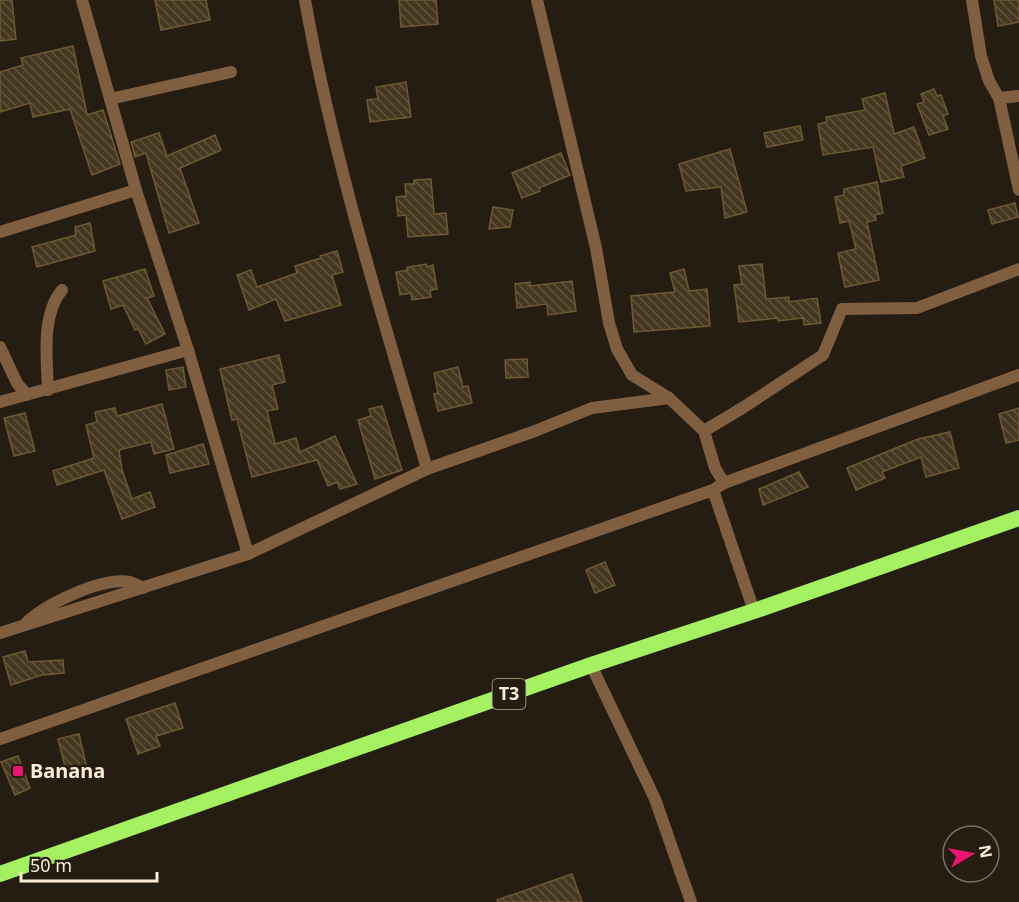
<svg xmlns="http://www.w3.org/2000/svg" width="1019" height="902" viewBox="0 0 1019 902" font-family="'Noto Sans',sans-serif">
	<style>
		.building { fill: url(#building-back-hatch); stroke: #6e5933; stroke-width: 1.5 }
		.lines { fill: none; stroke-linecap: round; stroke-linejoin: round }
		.minor { stroke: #805f40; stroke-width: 12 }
		.trunk { stroke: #a4f262; stroke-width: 16 }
		.poi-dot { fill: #eb1473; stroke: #251d11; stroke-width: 2 }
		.labels { text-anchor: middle; stroke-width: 5; stroke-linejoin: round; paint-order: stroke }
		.shield { fill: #251d11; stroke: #bcae9c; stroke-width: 1.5 }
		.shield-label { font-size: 18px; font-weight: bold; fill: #fcecd8 }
		.poi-label { font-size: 20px; font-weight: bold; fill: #fcecd8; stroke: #251d11; text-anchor: start }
	</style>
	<defs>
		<pattern id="building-back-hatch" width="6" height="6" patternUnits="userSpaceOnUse" patternTransform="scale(1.5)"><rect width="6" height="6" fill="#44371f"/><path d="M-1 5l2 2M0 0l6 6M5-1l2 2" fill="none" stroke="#60543f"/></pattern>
	</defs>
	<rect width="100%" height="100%" fill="#251d11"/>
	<!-- building -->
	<g class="building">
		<polygon points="0,0 12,0 16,39 0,41"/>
		<polygon points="155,0 206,0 210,20 161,30"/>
		<polygon points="399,0 436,0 438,24 401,27"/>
		<polygon points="994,0 1019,0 1019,22 998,26"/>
		<polygon points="73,46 87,115 103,110 120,164 92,175 70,109 33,117 30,103 0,112 0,72 23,65 21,58"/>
		<polygon points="406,82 411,117 370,122 367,100 378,99 376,87"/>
		<polygon points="934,89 937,96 941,95 948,114 943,116 948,129 929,135 917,104 924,102 921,94"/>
		<polygon points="885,93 894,134 914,127 925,158 901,166 904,177 881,182 873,147 823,155 818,124 827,122 826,117 865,110 862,99"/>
		<polygon points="800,126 803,140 767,147 764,133"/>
		<polygon points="159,133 167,156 215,135 221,150 180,168 199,223 169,233 146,153 135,157 131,142"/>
		<polygon points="730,149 747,212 725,218 721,187 686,191 679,164"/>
		<polygon points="561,153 570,175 539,188 540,191 522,198 512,173"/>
		<polygon points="431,179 434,214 446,213 448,234 408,237 406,215 398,216 396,197 406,196 405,184 414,184 414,180"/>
		<polygon points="877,182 883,213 875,215 876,220 867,222 879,280 845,287 838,253 856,249 849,221 840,223 835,197 844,195 844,189"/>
		<polygon points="1015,203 1018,217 992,224 988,210"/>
		<polygon points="493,207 513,210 510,227 489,229"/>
		<polygon points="90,223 95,251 37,267 32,247 76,235 75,227"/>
		<polygon points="337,251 343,272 332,275 341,305 285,321 276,299 249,310 237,275 251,270 257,287 297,273 295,266 321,258 320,256"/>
		<polygon points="426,264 427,267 433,265 437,289 430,290 431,297 412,300 411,293 400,295 396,272 408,270 407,267"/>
		<polygon points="762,264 766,299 789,297 789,302 817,298 821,323 804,325 803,318 778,321 778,318 739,322 734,285 742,284 739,266"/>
		<polygon points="145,269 154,296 147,298 165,334 146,344 138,329 135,330 123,305 111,309 103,281"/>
		<polygon points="684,269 689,291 707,289 710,326 634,332 631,296 675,292 670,273"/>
		<polygon points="572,281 576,311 548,315 547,304 517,308 515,284 530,282 530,286"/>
		<polygon points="279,355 285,382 272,385 278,409 267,411 275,444 296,438 300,452 335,436 357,484 340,489 337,482 328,486 317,460 252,477 237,419 232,420 220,369"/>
		<polygon points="527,359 528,377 506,378 505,360"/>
		<polygon points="183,367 186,387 169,390 166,370"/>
		<polygon points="458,367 463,387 468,386 472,403 438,411 434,394 438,393 434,373"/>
		<polygon points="162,404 174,449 154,454 151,442 119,450 122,470 132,499 150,492 155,507 122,519 104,470 57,485 53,471 94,458 86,425 97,422 95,412 115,408 117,416"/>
		<polygon points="382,406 402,470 375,479 358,420 371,416 369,409"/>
		<polygon points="1019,408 1019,440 1006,443 999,414"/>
		<polygon points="25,413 35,451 14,456 4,418"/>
		<polygon points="950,432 959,468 926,477 921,457 882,472 885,478 856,490 847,468 918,439"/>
		<polygon points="203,444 209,464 170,473 166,455"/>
		<polygon points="799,472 808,487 763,505 759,489"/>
		<polygon points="605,562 615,585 595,593 586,570"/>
		<polygon points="25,651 28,662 63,660 64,673 42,675 11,685 3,657"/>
		<polygon points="175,703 183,728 156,736 160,746 138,754 126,719"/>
		<polygon points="79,734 87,769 67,774 58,739"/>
		<polygon points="18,756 30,788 15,795 1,762"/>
		<polygon points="572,874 582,902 498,902 497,900"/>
	</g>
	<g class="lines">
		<!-- minor -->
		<g class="minor">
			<polyline points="82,0 136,190 188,350 248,554"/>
			<path d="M305,0C333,159 382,314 427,469"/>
			<polyline points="537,0 596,248 609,323 617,349 632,375 669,398 704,431 715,468 724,483"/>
			<polyline points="972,0 981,56 989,81 999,98 1019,190"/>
			<polyline points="999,98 1019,96"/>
			<polyline points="110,99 231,72"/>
			<polyline points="0,232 136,190"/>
			<polyline points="0,347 17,383 27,395"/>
			<path d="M48,390C47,359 41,315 62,290"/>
			<polyline points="0,402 188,350"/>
			<polyline points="704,431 744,407 823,355 842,309 917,308 1019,269"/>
			<polyline points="713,490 754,611"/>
			<path d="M26,623C46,604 101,577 130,582C134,583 139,586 143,588"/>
			<polyline points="0,633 248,554 427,469 535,431 592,408 669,398"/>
			<polyline points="591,665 655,799 691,902"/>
			<polyline points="0,739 713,490 724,483 1019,375"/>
		</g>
		<!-- trunk -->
		<polyline class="trunk" points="0,874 591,665 754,611 1019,518"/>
	</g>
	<!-- markers -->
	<rect class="poi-dot" x="12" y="765" width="12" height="12" rx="3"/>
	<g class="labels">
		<!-- shield labels -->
		<rect class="shield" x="492.5" y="679" width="33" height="30" rx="4.5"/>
		<g class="shield-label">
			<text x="509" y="700">T3</text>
		</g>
		<!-- poi labels -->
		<g class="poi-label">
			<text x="30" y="778">Banana</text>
		</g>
	</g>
	<!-- north arrow -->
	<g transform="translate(971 854) rotate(80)"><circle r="28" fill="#251d11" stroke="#7b7061" stroke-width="1.5"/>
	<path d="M0-4.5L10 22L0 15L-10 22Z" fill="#eb1473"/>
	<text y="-9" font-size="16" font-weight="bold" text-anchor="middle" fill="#fcecd8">N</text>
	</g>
	<!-- scale -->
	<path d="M21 872v9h136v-9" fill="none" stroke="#fcecd8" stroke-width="3"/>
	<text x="30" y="872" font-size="18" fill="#fcecd8" stroke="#251d11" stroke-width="4.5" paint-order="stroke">50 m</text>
</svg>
